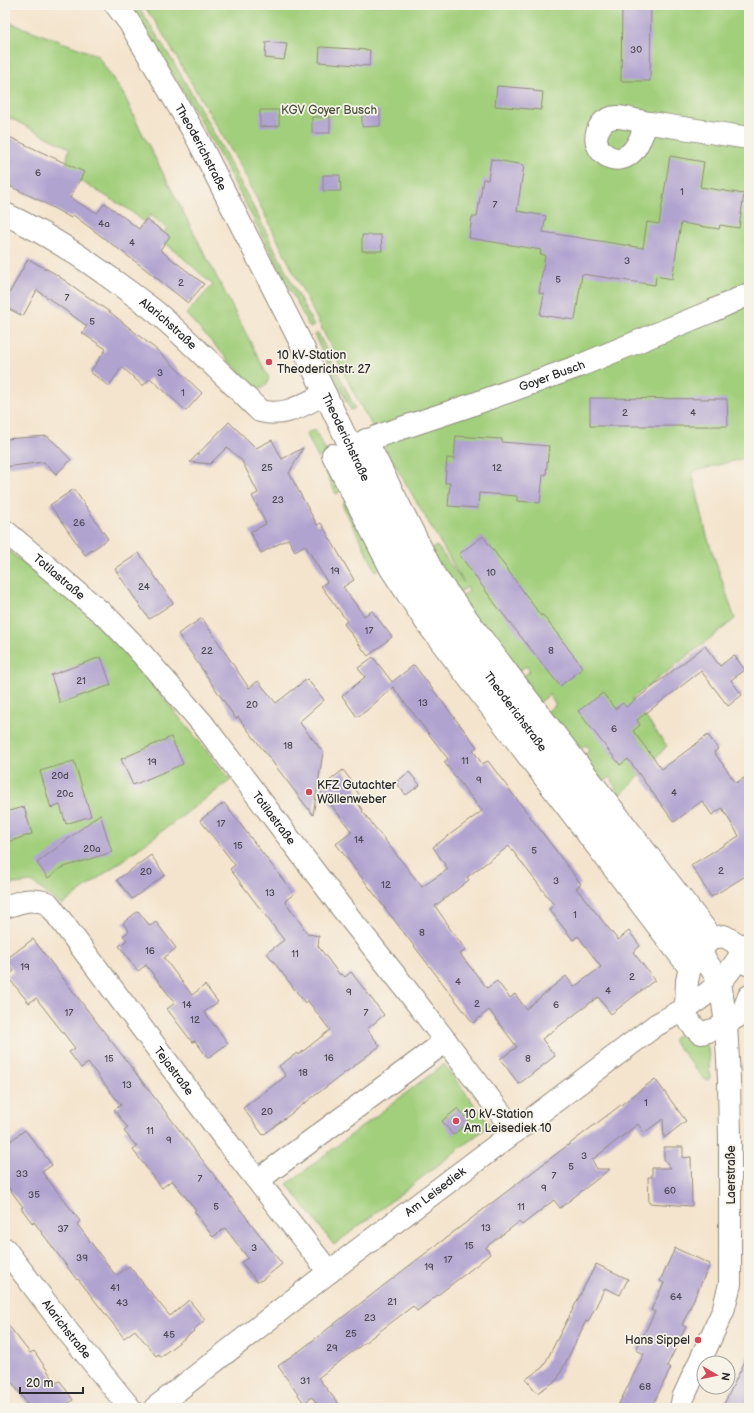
<svg xmlns="http://www.w3.org/2000/svg" width="754" height="1413" viewBox="0 0 754 1413" font-family="'Balsamiq Sans',sans-serif">
	<style>
		.green { fill: #a2cf7c; stroke: #667d54 }
		.building { fill: #b1a3d0; fill-rule: evenodd }
		.lines { fill: none; stroke-linecap: round; stroke-linejoin: round }
		.minor-casing { stroke: #90887c; stroke-width: 24 }
		.minor { stroke: #fff; stroke-width: 22 }
		.poi-dot { fill: #d1495b; stroke: #f7f3e8; stroke-width: 1.5 }
		.labels { text-anchor: middle; stroke-width: 3.5; stroke-linejoin: round; paint-order: stroke }
		.number-label { font-size: 10px; fill: #4c4954 }
		.park-label { font-size: 12px; fill: #49543f; stroke: #f7f3e8 }
		.street-label { font-size: 12px; fill: #2b2b2b; stroke: #f7f3e8 }
		.poi-label { font-size: 12px; fill: #2b2b2b; stroke: #f7f3e8; text-anchor: start }
	</style>
	<rect width="100%" height="100%" fill="#f7f3e8"/>
	<filter id="ink" filterUnits="userSpaceOnUse"><feTurbulence type="fractalNoise" baseFrequency=".025" numOctaves="2"/><feDisplacementMap in="SourceGraphic" scale="8" xChannelSelector="R" yChannelSelector="G"/><feConvolveMatrix kernelMatrix="1 2 1 2 8 2 1 2 1" color-interpolation-filters="sRGB"/></filter>
	<filter id="wash" filterUnits="userSpaceOnUse"><feTurbulence type="fractalNoise" baseFrequency=".012" numOctaves="4" result="noise"/><feDisplacementMap in="SourceGraphic" scale="16" xChannelSelector="R" yChannelSelector="G"/><feGaussianBlur stdDeviation="0.9" result="paint"/><feColorMatrix in="noise" values="0 0 0 0 0 0 0 0 0 0 0 0 0 0 0 0 0 1.4 0 .05"/><feComposite in="paint" operator="in"/></filter>
	<g filter="url(#wash)">
		<rect width="100%" height="100%" fill="#f4e4cd"/>
		<!-- green -->
		<g class="green">
			<path d="M130,5H137C205,107 258,217 314,326L310,328C253,218 198,108 130,5Z"/>
			<polygon points="143,5 749,5 749,457 692,472 707,536 735,619 632,699 667,746 619,797 611,777 604,782 578,759 590,750 586,745 574,753 546,712 556,705 549,695 538,704 518,680 530,671 526,666 514,675 457,601 469,591 467,587 454,596 425,552 437,546 464,583 360,405 242,169 157,24"/>
			<polygon points="5,21 97,55 124,95 136,121 269,378 267,384 261,389 254,388 186,314 213,285 179,254 160,239 167,229 151,215 144,222 128,209 65,172 69,148 10,118 5,118"/>
			<polygon points="318,333 355,408 351,410 314,335"/>
			<polygon points="315,430 327,453 318,458 306,433"/>
			<polygon points="331,460 346,488 336,494 322,464"/>
			<polygon points="350,497 385,564 376,571 342,504"/>
			<polygon points="5,548 114,635 179,717 231,780 62,905 32,882 5,885"/>
			<path d="M683,1034C693,1035 702,1039 708,1047L710,1078L708,1080L704,1079L674,1042L673,1039L675,1036Z"/>
			<polygon points="444,1064 490,1125 334,1245 287,1184"/>
		</g>
		<g id="blocks">
			<!-- building -->
			<g class="building">
				<polygon points="622,5 651,5 650,81 621,81"/>
				<polygon points="266,42 287,44 284,60 265,58"/>
				<polygon points="320,47 370,50 369,66 319,62"/>
				<polygon points="497,86 533,89 533,91 543,92 541,110 495,106"/>
				<polygon points="260,110 279,110 279,126 260,127"/>
				<polygon points="362,110 380,110 380,126 362,127"/>
				<rect x="312" y="117" width="18" height="16"/>
				<polygon points="5,135 84,172 70,198 97,213 105,203 139,229 146,219 170,236 160,250 204,284 188,303 144,268 73,215 71,218 41,201 5,184"/>
				<polygon points="670,156 704,162 700,187 744,194 739,228 720,225 719,229 681,223 672,279 656,276 655,285 582,274 575,320 540,315 544,294 539,293 545,255 540,254 541,250 469,238 472,217 477,217 483,179 488,180 491,159 524,165 517,211 546,216 543,232 643,248 647,222 659,224"/>
				<polygon points="323,175 340,175 341,191 323,191"/>
				<polygon points="362,235 381,235 382,251 362,251"/>
				<polygon points="28,259 54,273 111,313 158,351 202,393 186,411 150,378 143,386 122,367 109,386 90,372 106,349 82,333 87,326 37,290 23,316 5,307 5,301"/>
				<polygon points="590,398 727,399 728,426 590,426"/>
				<polygon points="229,422 256,448 272,440 282,459 303,448 289,473 317,525 321,523 354,580 343,587 364,616 372,611 392,637 368,656 344,624 347,621 321,586 327,582 305,545 295,551 288,539 261,553 250,532 266,524 252,496 258,493 242,461 227,447 210,464 190,462"/>
				<polygon points="47,436 55,443 71,460 56,474 44,462 5,467 5,439"/>
				<polygon points="456,436 502,439 502,442 549,446 546,475 543,475 540,503 517,501 517,496 479,493 478,508 448,506 450,483 445,483 447,458 454,459"/>
				<polygon points="74,489 108,539 85,555 50,505"/>
				<polygon points="483,536 541,616 543,615 583,668 560,686 499,609 459,554"/>
				<polygon points="139,553 173,603 149,619 115,569"/>
				<polygon points="202,618 249,688 258,681 276,703 307,679 324,700 299,722 323,752 313,815 238,717 236,719 178,634"/>
				<polygon points="705,646 720,666 734,655 745,670 731,680 742,695 728,706 701,671 637,720 640,725 633,731 662,769 708,735 718,749 714,752 736,783 749,775 749,874 711,897 691,865 739,836 722,808 712,815 702,801 674,822 628,759 620,765 578,711 603,693 615,709 623,703 626,707"/>
				<polygon points="101,657 111,685 60,703 51,675"/>
				<path d="M373,657L392,682L414,665L477,747L473,750L482,764L488,761L509,789L581,884L576,888L618,940L629,931L640,946L633,952L655,980L611,1014L598,997L542,1039L555,1056L519,1084L500,1059L517,1047L489,1010L473,1023L336,844L352,832L319,789L343,770L357,788L356,790L361,797L356,801L363,811H362L422,887L448,869L433,847L482,811L444,762L448,759L393,687L366,711L357,717L342,696L365,677L358,668ZM509,846L554,905L549,909L573,940L578,936L601,967L574,987L566,976L526,1009L515,994L510,998L497,981L487,988L460,954L466,950L448,926H449L435,906L469,880L467,877Z"/>
				<polygon points="171,737 183,764 133,785 121,759"/>
				<polygon points="74,761 91,816 66,824 60,805 51,808 40,771"/>
				<polygon points="409,772 420,785 406,795 396,782"/>
				<polygon points="224,803 294,894 285,901 308,934 319,936 318,946 340,975 342,974 345,977 351,972 384,1015 367,1029 380,1046 263,1135 243,1108 286,1076 279,1066 297,1053 298,1055 330,1030 308,1001 305,1003 267,953 284,940 230,869 235,865 200,820"/>
				<polygon points="24,807 32,834 5,843 5,812"/>
				<polygon points="100,814 112,852 61,868 48,878 37,863"/>
				<polygon points="151,855 165,875 132,899 117,880"/>
				<polygon points="138,911 150,926 156,922 176,948 164,958 192,995 205,985 218,1002 204,1012 228,1043 208,1058 195,1041 192,1042 167,1009 175,1003 146,965 138,971 119,946 127,940 123,936 129,931 123,923"/>
				<polygon points="33,939 282,1264 262,1280 257,1282 241,1262 248,1258 225,1228 213,1237 194,1211 196,1210 172,1180 162,1188 133,1150 137,1147 124,1131 128,1128 114,1110 121,1105 88,1063 81,1068 69,1052 75,1048 36,998 29,1003 7,976 14,971 5,960"/>
				<polygon points="655,1079 686,1121 664,1138 663,1119 644,1133 638,1124 592,1160 597,1169 610,1169 560,1208 554,1200 522,1225 519,1222 486,1247 490,1254 478,1264 417,1311 413,1306 318,1378 342,1408 320,1408 312,1397 304,1403 278,1366 297,1352 298,1352 405,1269"/>
				<polygon points="458,1108 469,1122 453,1135 442,1121"/>
				<polygon points="25,1130 52,1165 42,1172 80,1221 77,1224 116,1276 129,1266 170,1316 189,1300 205,1320 193,1330 194,1331 160,1357 158,1354 156,1356 135,1330 124,1338 78,1279 77,1280 34,1222 33,1224 21,1208 23,1207 5,1183 5,1145"/>
				<polygon points="664,1147 683,1147 683,1158 691,1157 692,1206 649,1203 648,1177 652,1177 652,1168 671,1168 664,1159"/>
				<polygon points="675,1248 710,1264 682,1325 686,1327 667,1366 671,1368 651,1408 617,1408 644,1354 636,1350 655,1312 651,1310 664,1283 660,1281"/>
				<polygon points="596,1264 628,1279 620,1295 605,1288 588,1322 586,1321 557,1380 537,1393 526,1379 543,1367"/>
				<polygon points="5,1321 30,1353 34,1351 56,1383 60,1381 73,1400 62,1408 30,1408 5,1372"/>
				<polygon points="749,1353 749,1408 722,1408 728,1396"/>
			</g>
		</g>
	</g>
	<g filter="url(#ink)">
		<use href="#blocks" fill-opacity="0" stroke="#90887c" stroke-width="1"/>
		<g class="lines">
			<defs>
				<g id="minor">
					<path id="s1" d="M116,5L129,22L196,136L299,339L389,528L406,560L421,586L576,792L653,892L699,950L720,982L726,1024L729,1079L730,1139V1284L723,1311L683,1398L681,1408"/>
					<path d="M647,123C643,132 639,145 632,152C614,171 585,146 601,125C604,120 611,117 617,117C627,117 639,122 650,123C683,128 716,133 749,138"/>
					<path id="s2" d="M5,214C48,234 87,260 124,288C135,296 146,304 156,312C192,343 226,378 260,411C285,418 304,404 325,394"/>
					<polyline points="366,440 435,576 513,680 712,938"/>
					<path id="s3" d="M353,446L384,434L471,405L579,366L712,311L749,294"/>
					<polyline points="333,455 391,569 426,622 689,967"/>
					<path id="s4" d="M5,531L110,620L134,645L203,724L341,907L403,985L515,1132"/>
					<path id="s5" d="M5,907C23,901 29,898 48,903L228,1143L329,1272"/>
					<polyline points="747,964 736,943 724,936 712,938 692,958 687,981 686,1008 687,1017 692,1025 699,1032 702,1033 716,1029 742,1014 749,996"/>
					<polyline points="258,1180 446,1041"/>
					<path id="s6" d="M5,1249L69,1333L130,1408"/>
					<path id="s7" d="M155,1408L329,1272L656,1025C678,1013 702,1000 720,982C731,971 740,956 749,943"/>
				</g>
			</defs>
			<!-- minor casing -->
			<use href="#minor" class="minor-casing"/>
			<!-- minor -->
			<use href="#minor" class="minor"/>
		</g>
	</g>
	<!-- markers -->
	<g class="poi-dot">
		<circle cx="269" cy="362" r="4"/>
		<circle cx="309" cy="792" r="4"/>
		<circle cx="456" cy="1121" r="4"/>
		<circle cx="698" cy="1340" r="4"/>
	</g>
	<g class="labels">
		<!-- number labels -->
		<g class="number-label">
			<text x="636" y="53">30</text>
			<text x="38" y="176">6</text>
			<text x="682" y="195">1</text>
			<text x="495" y="208">7</text>
			<text x="104" y="227">4a</text>
			<text x="132" y="246">4</text>
			<text x="627" y="264">3</text>
			<text x="558" y="283">5</text>
			<text x="181" y="286">2</text>
			<text x="67" y="301">7</text>
			<text x="92" y="325">5</text>
			<text x="160" y="376">3</text>
			<text x="183" y="396">1</text>
			<text x="625" y="416">2</text>
			<text x="693" y="416">4</text>
			<text x="267" y="471">25</text>
			<text x="497" y="471">12</text>
			<text x="278" y="503">23</text>
			<text x="79" y="526">26</text>
			<text x="335" y="574">19</text>
			<text x="491" y="576">10</text>
			<text x="144" y="590">24</text>
			<text x="369" y="634">17</text>
			<text x="207" y="654">22</text>
			<text x="551" y="654">8</text>
			<text x="81" y="684">21</text>
			<text x="423" y="706">13</text>
			<text x="252" y="708">20</text>
			<text x="614" y="732">6</text>
			<text x="288" y="749">18</text>
			<text x="465" y="764">11</text>
			<text x="152" y="765">19</text>
			<text x="60" y="779">20d</text>
			<text x="479" y="783">9</text>
			<text x="674" y="796">4</text>
			<text x="65" y="797">20c</text>
			<text x="221" y="827">17</text>
			<text x="359" y="843">14</text>
			<text x="238" y="849">15</text>
			<text x="92" y="852">20a</text>
			<text x="534" y="854">5</text>
			<text x="721" y="874">2</text>
			<text x="146" y="875">20</text>
			<text x="556" y="884">3</text>
			<text x="386" y="888">12</text>
			<text x="270" y="896">13</text>
			<text x="575" y="918">1</text>
			<text x="422" y="936">8</text>
			<text x="150" y="954">16</text>
			<text x="295" y="957">11</text>
			<text x="25" y="970">19</text>
			<text x="632" y="980">2</text>
			<text x="458" y="985">4</text>
			<text x="608" y="994">4</text>
			<text x="349" y="995">9</text>
			<text x="477" y="1007">2</text>
			<text x="187" y="1008">14</text>
			<text x="556" y="1008">6</text>
			<text x="69" y="1016">17</text>
			<text x="366" y="1016">7</text>
			<text x="195" y="1023">12</text>
			<text x="329" y="1061">16</text>
			<text x="109" y="1062">15</text>
			<text x="528" y="1062">8</text>
			<text x="303" y="1076">18</text>
			<text x="127" y="1088">13</text>
			<text x="646" y="1106">1</text>
			<text x="267" y="1115">20</text>
			<text x="150" y="1134">11</text>
			<text x="169" y="1143">9</text>
			<text x="584" y="1159">3</text>
			<text x="571" y="1170">5</text>
			<text x="22" y="1177">33</text>
			<text x="554" y="1179">7</text>
			<text x="200" y="1182">7</text>
			<text x="544" y="1191">9</text>
			<text x="670" y="1194">60</text>
			<text x="34" y="1198">35</text>
			<text x="216" y="1210">5</text>
			<text x="521" y="1210">11</text>
			<text x="486" y="1231">13</text>
			<text x="63" y="1232">37</text>
			<text x="469" y="1249">15</text>
			<text x="254" y="1251">3</text>
			<text x="82" y="1261">39</text>
			<text x="448" y="1263">17</text>
			<text x="429" y="1270">19</text>
			<text x="115" y="1291">41</text>
			<text x="676" y="1300">64</text>
			<text x="392" y="1305">21</text>
			<text x="122" y="1306">43</text>
			<text x="370" y="1321">23</text>
			<text x="351" y="1337">25</text>
			<text x="169" y="1338">45</text>
			<text x="332" y="1351">29</text>
			<text x="305" y="1384">31</text>
			<text x="645" y="1390">68</text>
		</g>
		<!-- park labels -->
		<g class="park-label">
			<text x="329" y="114">KGV Goyer Busch</text>
		</g>
		<!-- street labels -->
		<g class="street-label">
			<text dy="4" stroke="none"><textPath href="#s1" startOffset="166">Theoderichstraße</textPath></text>
			<text dy="4" stroke="none"><textPath href="#s2" startOffset="197">Alarichstraße</textPath></text>
			<text dy="4" stroke="none"><textPath href="#s3" startOffset="211">Goyer Busch</textPath></text>
			<text dy="4" stroke="none"><textPath href="#s1" startOffset="490">Theoderichstraße</textPath></text>
			<text dy="4" stroke="none"><textPath href="#s4" startOffset="71">Totilastraße</textPath></text>
			<text dy="4" stroke="none"><textPath href="#s1" startOffset="814">Theoderichstraße</textPath></text>
			<text dy="4" stroke="none"><textPath href="#s4" startOffset="395">Totilastraße</textPath></text>
			<text dy="4" stroke="none"><textPath href="#s5" startOffset="254">Tejastraße</textPath></text>
			<text transform="translate(731 1175) rotate(-90)" y="4">Laerstraße</text>
			<text dy="4" stroke="none"><textPath href="#s7" startOffset="354">Am Leisediek</textPath></text>
			<text dy="4" stroke="none"><textPath href="#s6" startOffset="101">Alarichstraße</textPath></text>
		</g>
		<!-- poi labels -->
		<g class="poi-label">
			<text x="277" y="359">10 kV-Station<tspan x="277" dy="14">Theoderichstr. 27</tspan></text>
			<text x="317" y="789">KFZ Gutachter<tspan x="317" dy="14">Wöllenweber</tspan></text>
			<text x="464" y="1118">10 kV-Station<tspan x="464" dy="14">Am Leisediek 10</tspan></text>
			<text x="690" y="1344" text-anchor="end">Hans Sippel</text>
		</g>
	</g>
	<!-- margin -->
	<rect width="754" height="1413" fill="none" stroke="#f7f3e8" stroke-width="20"/>
	<!-- north arrow -->
	<g transform="translate(716 1375) rotate(99)"><circle r="19" fill="#f7f3e8" stroke="#a5a39c"/>
	<path d="M0-3L7 15L0 10L-7 15Z" fill="#d1495b"/>
	<text y="-6" font-size="11" font-weight="bold" text-anchor="middle" fill="#2b2b2b">N</text>
	</g>
	<!-- scale -->
	<path d="M20 1387v6h63v-6" fill="none" stroke="#2b2b2b" stroke-width="2"/>
	<text x="26" y="1387" font-size="12" fill="#2b2b2b" stroke="#f7f3e8" stroke-width="3" paint-order="stroke">20 m</text>
</svg>
